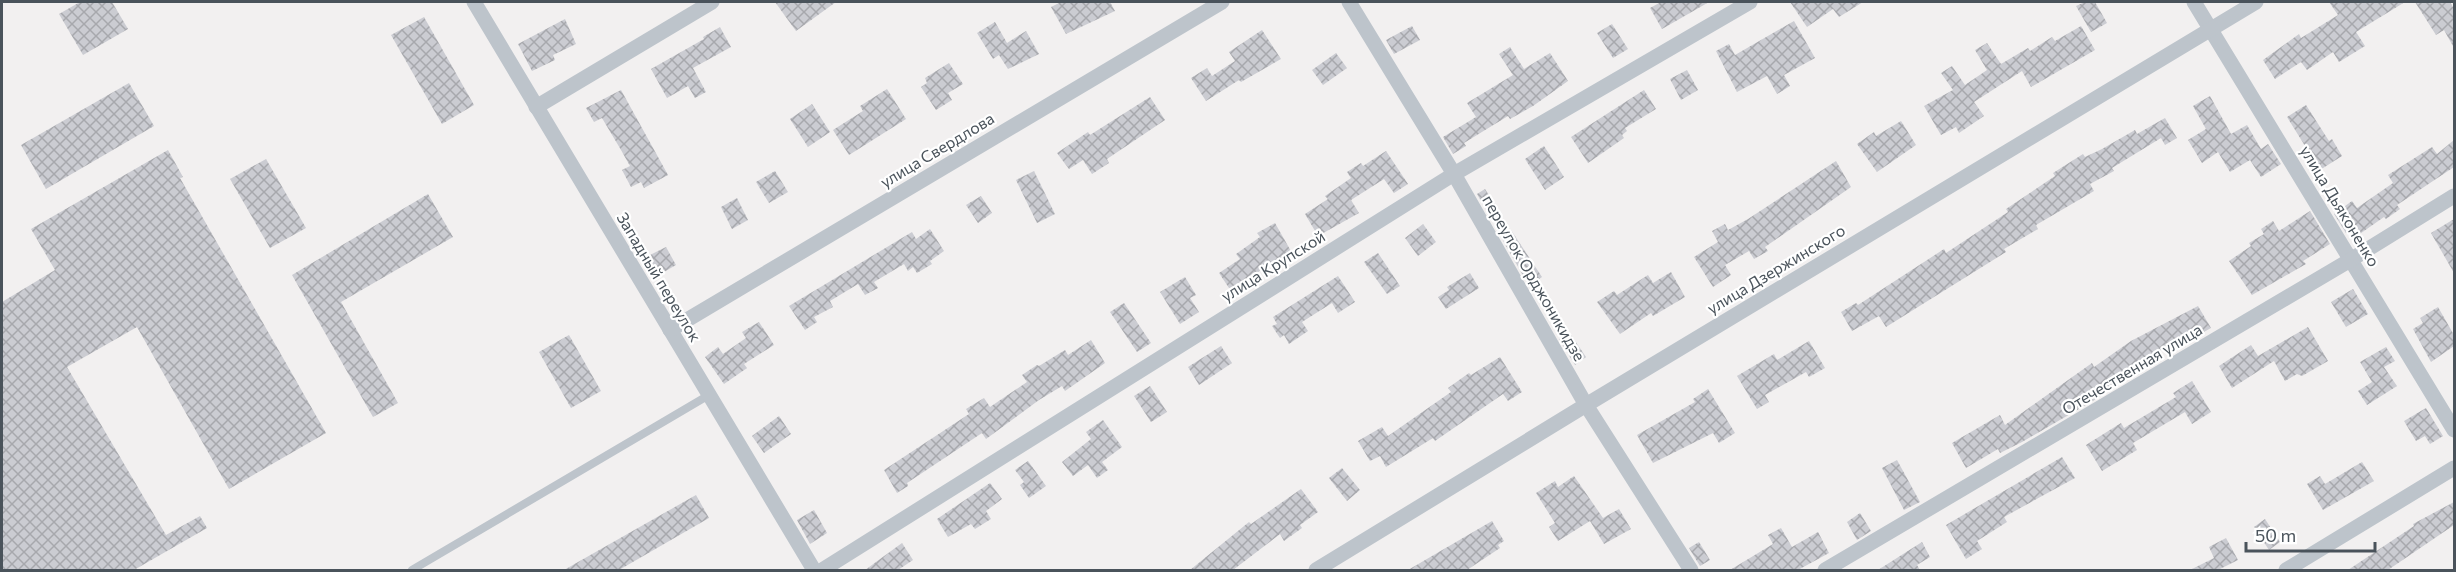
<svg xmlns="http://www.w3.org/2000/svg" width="2456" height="572" viewBox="0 0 2456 572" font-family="Commissioner,sans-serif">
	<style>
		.building { fill: url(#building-cross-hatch) }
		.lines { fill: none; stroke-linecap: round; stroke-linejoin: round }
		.lane { stroke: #bdc4cb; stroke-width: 8 }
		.street { stroke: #bdc4cb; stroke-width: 15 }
		.labels { text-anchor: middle; stroke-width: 4.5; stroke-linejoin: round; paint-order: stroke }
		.street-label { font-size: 16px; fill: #4a535b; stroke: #fff }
	</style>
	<defs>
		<pattern id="building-cross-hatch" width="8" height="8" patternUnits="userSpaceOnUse" patternTransform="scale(1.5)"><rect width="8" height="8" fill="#cbccd2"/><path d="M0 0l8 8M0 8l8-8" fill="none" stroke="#a7a8ad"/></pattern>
	</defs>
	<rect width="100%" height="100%" fill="#f2f0f0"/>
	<!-- building -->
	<g class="building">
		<polygon points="80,2 112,2 128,29 83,55 59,14"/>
		<polygon points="775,2 836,2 796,31"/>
		<polygon points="1061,2 1110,2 1115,11 1066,34 1051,7"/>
		<polygon points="1661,2 1709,2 1662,29 1650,8"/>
		<polygon points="1790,2 1863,2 1839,17 1833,9 1807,27"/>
		<polygon points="2085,2 2095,2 2107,23 2091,32 2076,6"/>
		<polygon points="2329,2 2405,2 2356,32 2365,46 2339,62 2333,52 2307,70 2301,62 2275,79 2263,60 2299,34 2301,38 2338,15"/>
		<polygon points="2415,2 2450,2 2454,9 2454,48 2444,30 2436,35"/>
		<polygon points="424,17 474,105 442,124 391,35"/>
		<polygon points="565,19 576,44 553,55 555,60 532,71 518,44"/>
		<polygon points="1794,21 1815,58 1784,75 1790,86 1777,94 1767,76 1737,92 1716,51 1729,44 1735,55"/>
		<polygon points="995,22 1007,43 1026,31 1039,54 1008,69 999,55 993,59 977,33"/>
		<polygon points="1612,24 1628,49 1613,58 1597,33"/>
		<polygon points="1412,26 1420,40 1394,54 1386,40"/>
		<polygon points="2081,26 2095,50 2031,87 2022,71 1974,102 1984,116 1959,133 1956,127 1941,135 1924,106 1953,90 1941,73 1952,66 1965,85 1987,70 1975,50 1987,43 2001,64 2028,48 2030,51 2052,37 2055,41"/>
		<polygon points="720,27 731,47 693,68 706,92 695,98 688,86 667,98 651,69 704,39 703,37"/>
		<polygon points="1262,30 1281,59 1241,82 1239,80 1206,101 1191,78 1207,68 1212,76 1235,61 1229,52"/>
		<polygon points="1510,47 1524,69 1550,53 1568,81 1533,106 1510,119 1508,116 1464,143 1466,146 1453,154 1443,137 1476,117 1467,103 1513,75 1499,54"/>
		<polygon points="1336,53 1347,68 1323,85 1312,70"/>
		<polygon points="949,63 963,84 948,93 952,100 936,110 921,87 927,83 925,78"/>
		<polygon points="1687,70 1698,90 1681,100 1670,79"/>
		<polygon points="129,83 154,126 46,189 21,145"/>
		<polygon points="887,89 906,119 849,155 833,130 863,111 860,106"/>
		<polygon points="621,90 668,175 644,188 641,182 631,187 622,170 630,166 621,150 602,118 594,122 586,108"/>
		<polygon points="1644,90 1656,109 1625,128 1627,131 1622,135 1624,138 1588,163 1571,137"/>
		<polygon points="2210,96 2231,134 2247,125 2261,149 2268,144 2281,164 2261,177 2250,160 2230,172 2218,152 2202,163 2188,140 2206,129 2193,106"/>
		<polygon points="1150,97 1165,120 1107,159 1109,163 1092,174 1083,160 1069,169 1057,153 1088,132 1090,135"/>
		<polygon points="812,104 830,132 808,147 790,119"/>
		<polygon points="2306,105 2329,141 2332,139 2342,156 2320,170 2287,117"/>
		<polygon points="2165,118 2177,138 2165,145 2161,138 2112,168 2114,171 2090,184 2094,191 2036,225 2038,229 2004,249 2006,252 1886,327 1879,316 1852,331 1841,312 1856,303 1858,305 1944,249 1946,253 2008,212 2006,209 2055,176 2053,173 2083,154 2085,157 2102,149 2135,130 2137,134"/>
		<polygon points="1901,121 1916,145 1877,172 1857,144 1874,132 1876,136"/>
		<polygon points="2454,140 2454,167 2397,205 2400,209 2386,219 2384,217 2354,238 2349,231 2346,233 2334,214 2352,201 2357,208 2393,183 2388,175 2432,147 2437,154"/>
		<polygon points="1544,146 1564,177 1545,190 1525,159"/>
		<polygon points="168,150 183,177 180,178 326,433 229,489 137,327 67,367 166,535 200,516 207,528 134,570 2,570 2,302 55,270 31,229"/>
		<polygon points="1386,151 1408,184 1394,193 1384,179 1351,200 1359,213 1318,236 1305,214 1328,199 1325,196 1351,178 1347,172 1361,163 1363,166"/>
		<polygon points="266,159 306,228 270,248 230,179"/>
		<polygon points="1836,161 1851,187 1765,247 1768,251 1754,259 1749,251 1725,265 1731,275 1713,287 1694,257 1718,242 1712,231 1725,224 1728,230 1748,219"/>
		<polygon points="775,171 788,192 769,203 756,182"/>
		<polygon points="1034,171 1055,214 1037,223 1016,180"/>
		<polygon points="1485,189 1496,206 1487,212 1477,194"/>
		<polygon points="428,194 453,237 341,302 398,403 373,417 292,275"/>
		<polygon points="981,196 992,213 978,223 966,205"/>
		<polygon points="737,198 748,220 732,229 721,207"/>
		<polygon points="2310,211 2330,244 2303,261 2306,264 2252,295 2229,261 2251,246 2249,243 2264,234 2261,229 2273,221 2279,231"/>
		<polygon points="2454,219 2454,273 2431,233"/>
		<polygon points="1275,223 1292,253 1274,261 1231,291 1219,273 1240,259 1236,254 1260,237 1257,233"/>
		<polygon points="1423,224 1436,242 1418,256 1405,238"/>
		<polygon points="930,229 944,251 930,261 932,264 917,273 913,267 908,271 904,264 874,282 878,288 865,295 858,284 830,301 833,307 814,317 817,322 805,330 789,306 912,232 916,239"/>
		<polygon points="1511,230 1542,277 1529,286 1501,237"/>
		<polygon points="666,247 676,265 657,276 646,257"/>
		<polygon points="1378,253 1400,286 1387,294 1364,262"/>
		<polygon points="1671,272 1685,297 1653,316 1651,313 1620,334 1597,302 1614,291 1617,295 1648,275 1653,283"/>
		<polygon points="1470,273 1479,288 1446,309 1438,297 1449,290 1447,287"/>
		<polygon points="1338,276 1355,302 1338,313 1332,303 1302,322 1308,331 1289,344 1284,335 1280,338 1272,326 1277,324 1273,317"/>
		<polygon points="1185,277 1196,295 1190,298 1199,312 1180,324 1160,292"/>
		<polygon points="2353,289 2368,314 2346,327 2331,302"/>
		<polygon points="1124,303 1151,343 1137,352 1110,312"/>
		<polygon points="2198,306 2211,328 2193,338 2190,333 2145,360 2148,364 2096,399 2022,442 2000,453 1998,449 1966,468 1952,443 2000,415 2005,425 2092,363 2094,367 2131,341"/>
		<polygon points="2438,307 2454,335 2454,346 2431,362 2413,329 2423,323 2420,318"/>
		<polygon points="759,322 774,345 744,364 747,368 724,384 705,357 718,347 723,354 746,338 742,332"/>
		<polygon points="2308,327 2328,361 2302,376 2297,374 2285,381 2274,361 2232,388 2219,366 2251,345 2258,356"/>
		<polygon points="1569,332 1586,357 1575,365 1559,339"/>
		<polygon points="569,335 601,391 571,408 539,352"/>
		<polygon points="1091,340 1105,363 1065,391 1062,386 1039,400 986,439 982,433 907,483 908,486 897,493 884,470 969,414 966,409 984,398 990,407 1027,382 1022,375 1037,365 1039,366 1065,350 1068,355"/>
		<polygon points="1809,341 1825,368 1809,377 1806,372 1765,395 1769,402 1757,409 1737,376 1774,354 1777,360"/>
		<polygon points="1221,346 1232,363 1199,385 1188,367"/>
		<polygon points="2386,347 2395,361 2384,367 2397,386 2367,405 2358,391 2372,382 2360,362"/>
		<polygon points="1500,357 1522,392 1508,401 1503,394 1435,441 1433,438 1386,467 1380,456 1370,461 1358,441 1382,427 1388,436 1451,392 1448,388 1469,373 1471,375"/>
		<polygon points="2192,381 2211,412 2192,424 2185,412 2133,443 2137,450 2102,471 2086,445 2121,423 2124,428 2176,397 2173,393"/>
		<polygon points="1150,386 1167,412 1151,422 1134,396"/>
		<polygon points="1708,389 1735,433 1719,443 1713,433 1653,463 1637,435 1695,402 1693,399"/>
		<polygon points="2426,408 2443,436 2430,444 2425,436 2416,441 2404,421"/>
		<polygon points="779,416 791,434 764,453 752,436"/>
		<polygon points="1103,420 1122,447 1102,462 1108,470 1097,478 1088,465 1073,476 1062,462 1091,439 1086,432"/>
		<polygon points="2062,457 2075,478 2004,517 2007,522 1977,541 1982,549 1966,559 1946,525"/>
		<polygon points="1897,460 1920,502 1904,510 1882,468"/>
		<polygon points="1028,461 1046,486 1029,498 1020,485 1024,482 1015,470"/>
		<polygon points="2362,462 2374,481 2323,510 2307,484 2320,476 2325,484"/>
		<polygon points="1342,468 1360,490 1347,501 1329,478"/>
		<polygon points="1574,476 1603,518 1619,509 1631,529 1604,544 1590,521 1558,541 1549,527 1555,523 1536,493 1555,481 1558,487"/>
		<polygon points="990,483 1002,499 986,511 991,519 975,529 971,524 948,537 937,519"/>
		<polygon points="1301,489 1318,512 1300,525 1302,528 1284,541 1280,534 1233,570 1190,570 1249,522 1251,524"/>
		<polygon points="696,495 709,518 619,570 564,570"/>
		<polygon points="2454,502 2454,525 2388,570 2348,570 2414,526 2413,524"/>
		<polygon points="814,510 827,533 810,544 797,520"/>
		<polygon points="1860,513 1871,531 1857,540 1847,522"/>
		<polygon points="2265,519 2280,542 2269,550 2254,527"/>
		<polygon points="1492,521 1504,541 1498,545 1500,548 1467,570 1408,570"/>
		<polygon points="1781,528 1792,547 1818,532 1829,553 1798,570 1730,570 1773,544 1768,535"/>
		<polygon points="2226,538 2238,560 2218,570 2190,570 2214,558 2209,547"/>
		<polygon points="1699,542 1710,560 1700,566 1689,548"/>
		<polygon points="1922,542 1930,557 1917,565 1920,570 1878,570"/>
		<polygon points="902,543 913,560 898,570 865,570"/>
	</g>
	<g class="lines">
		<!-- lane -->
		<polyline class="lane" points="412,570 709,395"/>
		<!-- street -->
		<g class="street">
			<polyline points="474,2 814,570"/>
			<polyline points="1349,2 1454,174 1586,405 1691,570"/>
			<polyline points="2194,2 2454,430"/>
			<polyline points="536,107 712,2"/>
			<polyline points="670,330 1222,2"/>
			<polyline points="822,570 1454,174 1750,2"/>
			<polyline points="1316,570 1586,405 2256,2"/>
			<polyline points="1825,570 2352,259 2454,196"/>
			<polyline points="2286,570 2454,468"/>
		</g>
	</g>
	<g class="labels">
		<!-- street labels -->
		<g class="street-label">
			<text transform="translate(937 150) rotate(-31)" y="6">улица Свердлова</text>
			<text transform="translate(2340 206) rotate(59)" y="6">улица Дьяконенко</text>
			<text transform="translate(1273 266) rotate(-32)" y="6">улица Крупской</text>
			<text transform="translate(1776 269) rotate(-31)" y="6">улица Дзержинского</text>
			<text transform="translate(659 277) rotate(59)" y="6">Западный переулок</text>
			<text transform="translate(1534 278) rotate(60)" y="6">переулок Орджоникидзе</text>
			<text transform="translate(2132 369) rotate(-31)" y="6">Отечественная улица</text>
		</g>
	</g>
	<!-- border -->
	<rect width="2456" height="572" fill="none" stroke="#4a535b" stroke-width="6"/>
	<!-- scale -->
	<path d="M2246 542v9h129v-9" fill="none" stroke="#4a535b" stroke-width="3"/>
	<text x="2255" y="542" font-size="18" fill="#4a535b" stroke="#ffffff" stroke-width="4.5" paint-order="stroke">50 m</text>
</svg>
